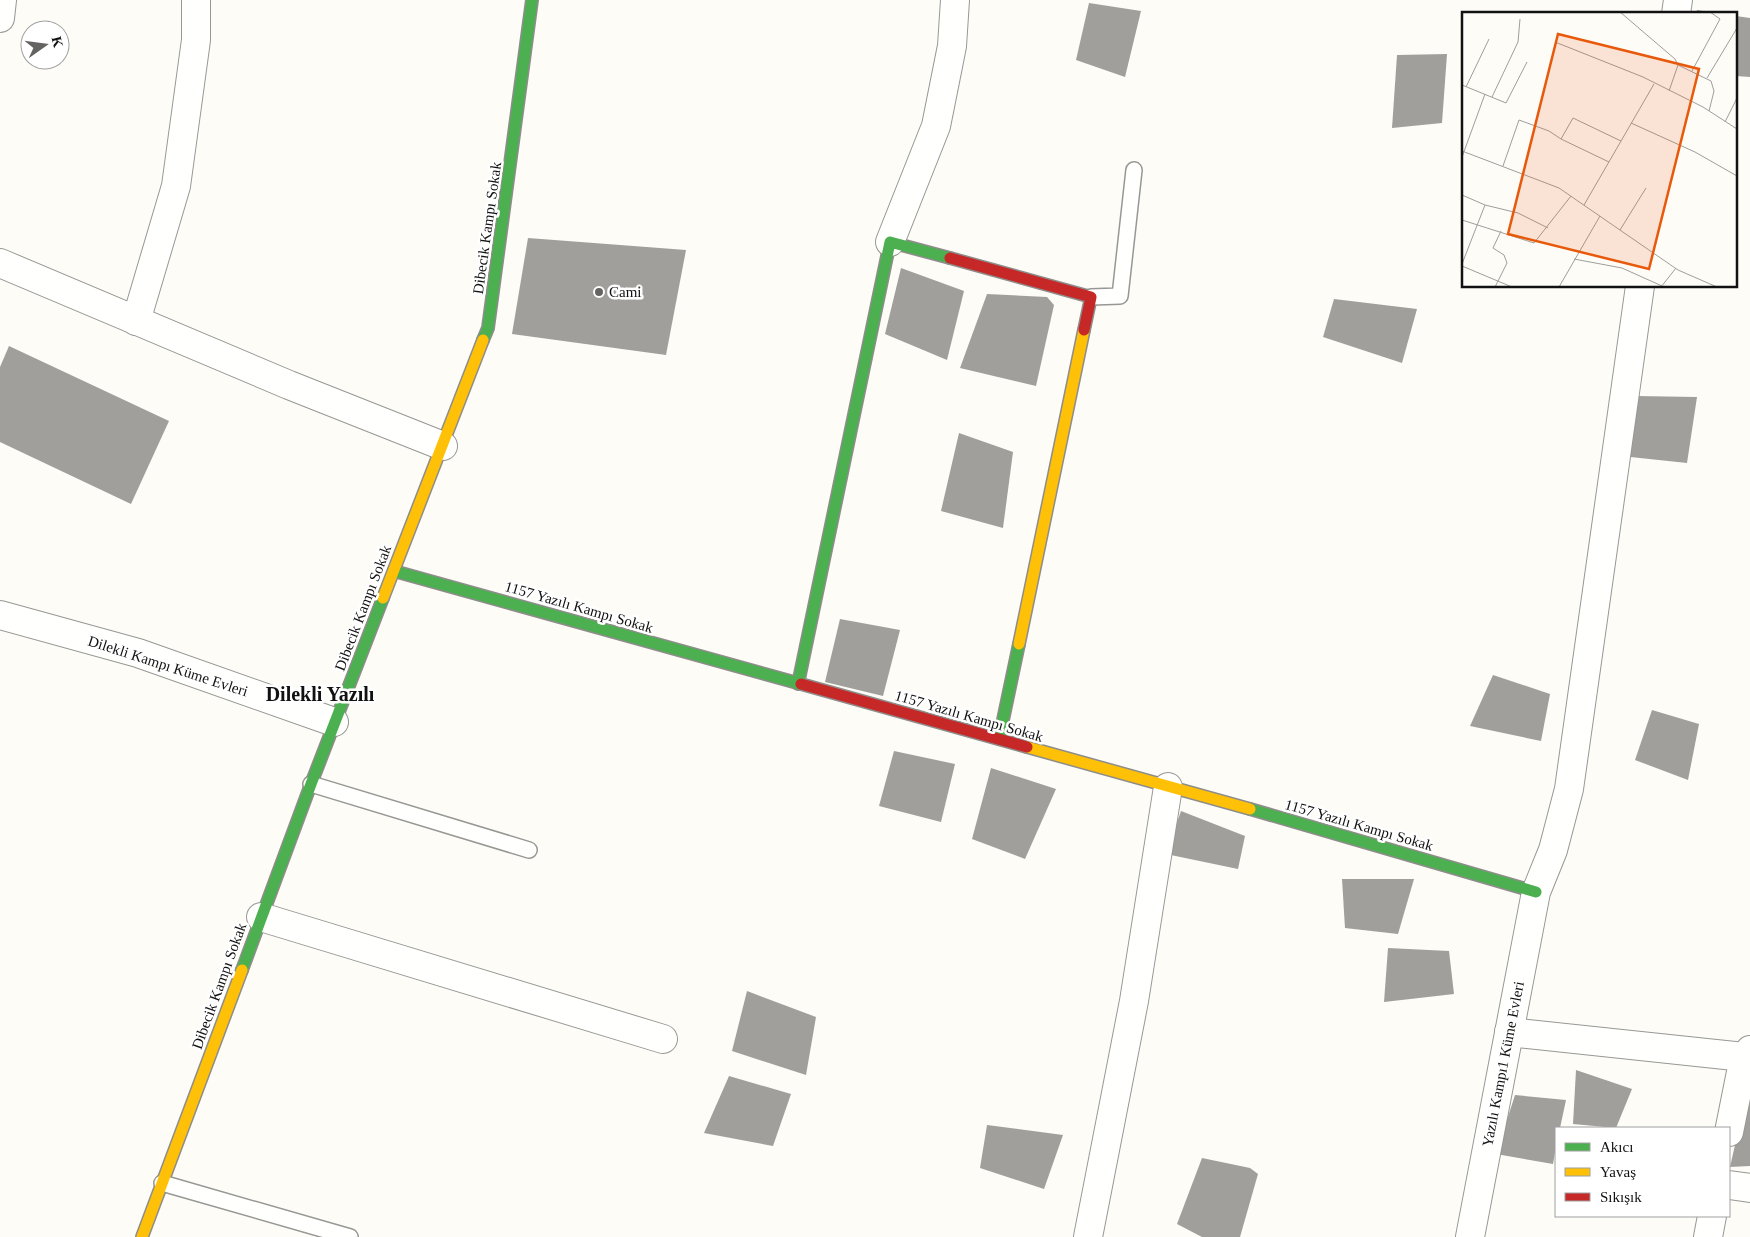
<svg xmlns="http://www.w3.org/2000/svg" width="1750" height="1237" viewBox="0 0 1750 1237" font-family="Georgia,serif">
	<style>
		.building { fill: #a19f9c }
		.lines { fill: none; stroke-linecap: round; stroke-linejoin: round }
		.lane-casing { stroke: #979795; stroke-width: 18 }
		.street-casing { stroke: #979795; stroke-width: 30 }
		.fast-casing { stroke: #8e8d8b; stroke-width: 14 }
		.slow-casing { stroke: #8e8d8b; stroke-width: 14 }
		.jam-casing { stroke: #8e8d8b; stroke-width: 14 }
		.lane { stroke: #fffffe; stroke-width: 15 }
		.street { stroke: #fffffe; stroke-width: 28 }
		.fast { stroke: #4caf50; stroke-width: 11 }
		.slow { stroke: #ffc107; stroke-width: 11 }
		.jam { stroke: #c62828; stroke-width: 11 }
		.poi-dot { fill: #646362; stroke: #fff; stroke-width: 2 }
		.labels { text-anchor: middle; stroke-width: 5; stroke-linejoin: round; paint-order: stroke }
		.street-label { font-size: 15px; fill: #111; stroke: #fff }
		.poi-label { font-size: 15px; fill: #111; stroke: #fff; text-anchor: start }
		.district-label { font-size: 20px; font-weight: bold; fill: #111; stroke: #fff }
		.inset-road { fill: none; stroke: #9f9e9b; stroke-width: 1 }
		.view { fill: #e8590c; fill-opacity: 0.15; stroke: #e8590c; stroke-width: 2.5 }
		.inset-edge { fill: none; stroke: #111; stroke-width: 2.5 }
	</style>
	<rect width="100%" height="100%" fill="#fdfcf7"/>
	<!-- building -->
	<g class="building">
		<polygon points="1089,3 1141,11 1125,77 1076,60"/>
		<polygon points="1697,10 1715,13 1715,14 1697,14"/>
		<polygon points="1736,16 1750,18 1750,77 1736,76"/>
		<polygon points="1447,54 1442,123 1392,128 1397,55"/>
		<polygon points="528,238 686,250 666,355 512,334"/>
		<polygon points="901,268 964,291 947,360 885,334"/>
		<polygon points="987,294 1047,297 1054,305 1036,386 960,368"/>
		<polygon points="1334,299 1417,309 1402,363 1323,337"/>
		<polygon points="9,346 169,421 131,504 0,442 0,367"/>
		<polygon points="1637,396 1697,397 1687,463 1621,456"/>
		<polygon points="959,433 1013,452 1003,528 941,511"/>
		<polygon points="840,619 900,630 883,696 825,682"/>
		<polygon points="1493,675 1550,694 1541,741 1470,726"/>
		<polygon points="1652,710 1699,724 1688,780 1635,760"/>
		<polygon points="894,751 955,764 941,822 879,806"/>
		<polygon points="991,768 1056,789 1025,859 972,839"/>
		<polygon points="1181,811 1245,836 1238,869 1166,854"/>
		<polygon points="1342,879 1414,879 1398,934 1345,928"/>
		<polygon points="1388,948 1449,951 1454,994 1384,1002"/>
		<polygon points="747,991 816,1017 806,1075 732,1051"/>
		<polygon points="1576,1070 1632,1089 1616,1128 1573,1124"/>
		<polygon points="729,1076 791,1094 773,1146 704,1133"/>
		<polygon points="1515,1095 1566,1100 1560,1128 1556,1128 1556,1146 1553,1164 1496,1154"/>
		<polygon points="1745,1101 1750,1103 1750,1166 1730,1167"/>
		<polygon points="987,1125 1063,1135 1044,1189 980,1168"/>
		<polygon points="1202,1158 1250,1168 1258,1174 1240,1237 1202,1237 1177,1224"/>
	</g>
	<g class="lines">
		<defs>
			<g id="lane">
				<polyline points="1091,297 1120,296 1134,170"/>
				<polyline points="311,784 529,850"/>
				<polyline points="162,1183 350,1237"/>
			</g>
			<g id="street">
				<polyline points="1676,14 1678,0"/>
				<polyline points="0,18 2,0"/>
				<polyline points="890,242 936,126 952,46 955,0"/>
				<polyline points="0,263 289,385 443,446"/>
				<polyline points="136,321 176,186 196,40 196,0"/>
				<polyline points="0,615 138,653 334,722"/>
				<polyline points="261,917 663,1039"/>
				<polyline points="1509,1032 1744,1057 1750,1050"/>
				<polyline points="1729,1132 1744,1057"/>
				<polyline points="1729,1185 1750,1188"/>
				<polyline points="1088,1237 1134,1001 1168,787"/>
				<polyline points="1470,1237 1536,892 1553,850 1569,789 1640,286"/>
				<polyline points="1708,1237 1712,1216"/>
			</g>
			<g id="fast">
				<polyline points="483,340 488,328 532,0"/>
				<polyline points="394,571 801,684"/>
				<polyline points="798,684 890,242 950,258"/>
				<polyline points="999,739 1019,644"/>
				<polyline points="1250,809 1536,892"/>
				<polyline points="242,970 311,784 383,598"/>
			</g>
			<g id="slow">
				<polyline points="383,598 483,340"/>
				<polyline points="1019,644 1084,330"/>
				<polyline points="1027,747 1250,809"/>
				<polyline points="142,1237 242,970"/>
			</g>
			<g id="jam">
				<polyline points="950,258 1091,297 1084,330"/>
				<polyline points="801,684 1027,747"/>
			</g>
		</defs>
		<!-- lane casing -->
		<use href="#lane" class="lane-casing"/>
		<!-- street casing -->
		<use href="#street" class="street-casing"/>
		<!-- fast casing -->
		<use href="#fast" class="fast-casing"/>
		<!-- slow casing -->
		<use href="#slow" class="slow-casing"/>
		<!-- jam casing -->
		<use href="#jam" class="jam-casing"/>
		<!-- lane -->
		<use href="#lane" class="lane"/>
		<!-- street -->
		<use href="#street" class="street"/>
		<!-- fast -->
		<use href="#fast" class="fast"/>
		<!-- slow -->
		<use href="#slow" class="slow"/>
		<!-- jam -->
		<use href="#jam" class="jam"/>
	</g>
	<!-- markers -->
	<circle class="poi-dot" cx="599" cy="292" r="5"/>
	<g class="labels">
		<!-- street labels -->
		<g class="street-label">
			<text transform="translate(487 228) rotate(-82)" y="5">Dibecik Kampı Sokak</text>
			<text transform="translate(579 607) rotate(16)" y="5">1157 Yazılı Kampı Sokak</text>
			<text transform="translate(363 608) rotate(-69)" y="5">Dibecik Kampı Sokak</text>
			<text transform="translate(168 666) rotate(18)" y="5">Dilekli Kampı Küme Evleri</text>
			<text transform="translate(969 716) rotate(16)" y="5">1157 Yazılı Kampı Sokak</text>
			<text transform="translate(1359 825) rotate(16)" y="5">1157 Yazılı Kampı Sokak</text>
			<text transform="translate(219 986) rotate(-70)" y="5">Dibecik Kampı Sokak</text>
			<text transform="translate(1503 1064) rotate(-79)" y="5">Yazılı Kampı1 Küme Evleri</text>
		</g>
		<!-- poi labels -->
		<g class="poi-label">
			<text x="609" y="297">Cami</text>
		</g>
		<!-- district labels -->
		<g class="district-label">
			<text x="320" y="701">Dilekli Yazılı</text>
		</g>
	</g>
	<!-- overview -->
	<g transform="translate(1462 12)">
		<rect width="275" height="275" fill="#fdfcf7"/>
		<path class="inset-road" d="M158,0L213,47L216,53L207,79M93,30L181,65L241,95L275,117M216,53L249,69L252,79L247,99M230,59L258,7L248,0M245,66L275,16M0,73L44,91L65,50M4,75L27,27M30,85L56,30L58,7M263,110L275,86M169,111L233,140L275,164M0,139L97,176L216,258L255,275M0,145L23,82M147,150L99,127L111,106L159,129M41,154L57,108L87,119L99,127M0,183L23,193L56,201L86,216M122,193L192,72M0,208L72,231L109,184M158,218L184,176M112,247L160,256L200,274M0,252L23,193M0,254L50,275M33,275L45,251L42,243L31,236L39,219M97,275L138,204M199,275L214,256"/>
		<path class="view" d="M96,22L237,57L187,257L46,222Z"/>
		<rect width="275" height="275" class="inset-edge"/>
	</g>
	<!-- legend -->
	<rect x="1555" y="1127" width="175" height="90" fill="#ffffff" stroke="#a0a0a0"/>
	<rect x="1565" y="1143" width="25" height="8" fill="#4caf50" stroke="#a0a0a0"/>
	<text x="1600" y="1152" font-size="15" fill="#111111">Akıcı</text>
	<rect x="1565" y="1168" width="25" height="8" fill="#ffc107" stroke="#a0a0a0"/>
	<text x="1600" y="1177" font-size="15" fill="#111111">Yavaş</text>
	<rect x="1565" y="1193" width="25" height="8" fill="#c62828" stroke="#a0a0a0"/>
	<text x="1600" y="1202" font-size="15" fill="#111111">Sıkışık</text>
	<!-- north arrow -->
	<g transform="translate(45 45) rotate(76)"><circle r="24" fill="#ffffff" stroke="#a0a0a0"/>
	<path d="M0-4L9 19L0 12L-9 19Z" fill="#646362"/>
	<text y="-8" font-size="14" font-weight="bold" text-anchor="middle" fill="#111111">K</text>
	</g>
</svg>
